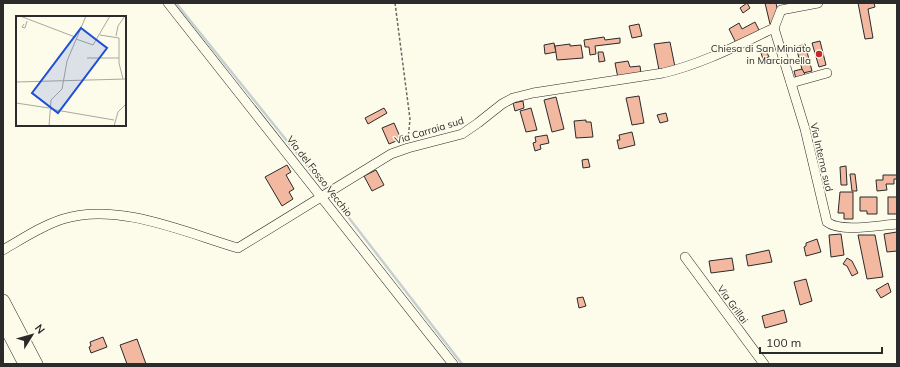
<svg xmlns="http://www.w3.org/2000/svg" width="900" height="367" viewBox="0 0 900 367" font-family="Mulish,sans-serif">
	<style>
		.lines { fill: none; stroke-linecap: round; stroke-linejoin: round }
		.stream { stroke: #c7d0d0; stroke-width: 2.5 }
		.building { fill: #f2b8a0; stroke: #2b2b2b }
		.minor-casing { stroke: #2b2b2b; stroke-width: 10 }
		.highway-casing { stroke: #2b2b2b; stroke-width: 14 }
		.path { stroke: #6a6964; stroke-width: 1.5; stroke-dasharray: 3 2; stroke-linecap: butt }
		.minor { stroke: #fdfbea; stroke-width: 9 }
		.highway { stroke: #fdfbea; stroke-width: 13 }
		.poi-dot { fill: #c62828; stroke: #fdfbea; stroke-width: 1.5 }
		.labels { text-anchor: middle; stroke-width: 3; stroke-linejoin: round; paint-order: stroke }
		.poi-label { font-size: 10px; fill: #2b2b2b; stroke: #fdfbea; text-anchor: end }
		.street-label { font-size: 10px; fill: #2b2b2b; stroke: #fdfbea }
		.inset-road { fill: none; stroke: #a9a89e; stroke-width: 1 }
		.view { fill: #1d4ed8; fill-opacity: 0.15; stroke: #1d4ed8; stroke-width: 2 }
		.inset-edge { fill: none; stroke: #2b2b2b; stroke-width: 2 }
	</style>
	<rect width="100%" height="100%" fill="#fdfbea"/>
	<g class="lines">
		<!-- stream -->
		<polyline class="stream" points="176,3 349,218 462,364"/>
	</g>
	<!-- building -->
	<g class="building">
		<polygon points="747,3 750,8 743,13 740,8"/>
		<polygon points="765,3 776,3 777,8 774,20 770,24"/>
		<polygon points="858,3 874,3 875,7 868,9 873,38 865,39"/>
		<polygon points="755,22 760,32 736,43 729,29 739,23 742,29"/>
		<polygon points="639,24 642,36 632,38 629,26"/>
		<polygon points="604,37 605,40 620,38 620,43 595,46 596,54 590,55 589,47 585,47 584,40"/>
		<polygon points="820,41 826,65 819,67 812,43"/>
		<polygon points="670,42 675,67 659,70 654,44"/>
		<polygon points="554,43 556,52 545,54 544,45"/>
		<polygon points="570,44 570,46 581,45 583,58 557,60 555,46"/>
		<polygon points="805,44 812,71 803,73 796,47"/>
		<polygon points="765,48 769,57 763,59 760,50"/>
		<polygon points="598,52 603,52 605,61 599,62"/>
		<polygon points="628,61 630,67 640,66 641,73 618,78 615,63"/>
		<polygon points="802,69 806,76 796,79 794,71"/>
		<polygon points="639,96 644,123 632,125 626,98"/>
		<polygon points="556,97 564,129 552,132 544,100"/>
		<polygon points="523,101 524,108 515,111 513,103"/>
		<polygon points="384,108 387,113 368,124 365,118"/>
		<polygon points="531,108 537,130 526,132 520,111"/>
		<polygon points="666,113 668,121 660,123 657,115"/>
		<polygon points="586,120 586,122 591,122 593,137 576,138 574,121"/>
		<polygon points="394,123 401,139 389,144 382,128"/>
		<polygon points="632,132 635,145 619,149 617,140 620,140 619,135"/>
		<polygon points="547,135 549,143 540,145 541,149 535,151 533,143 536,142 535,137"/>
		<polygon points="588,159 590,167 583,168 582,160"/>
		<polygon points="287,165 291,172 286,175 294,189 289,192 293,199 282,206 265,177"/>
		<polygon points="846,166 847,185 841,185 840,167"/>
		<polygon points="376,170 384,185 372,191 364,176"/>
		<polygon points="850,174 855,174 857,191 852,191"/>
		<polygon points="883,175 897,175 897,179 894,179 894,184 886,184 887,190 877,191 876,180 883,180"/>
		<polygon points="840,192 853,192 853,219 844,219 844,213 838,213"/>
		<polygon points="860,197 877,197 877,214 867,214 867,211 860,211"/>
		<rect x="888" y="197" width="9" height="17"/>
		<polygon points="897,232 897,251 887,252 884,234"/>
		<polygon points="841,234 844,255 831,257 829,235"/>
		<polygon points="858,235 875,235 883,277 867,279"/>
		<polygon points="817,239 821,252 806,256 804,247 806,246 806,243"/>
		<polygon points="769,250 772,262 748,266 746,255"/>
		<polygon points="732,258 734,270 711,273 709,261"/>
		<polygon points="847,258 852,261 858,273 852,276 847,266 843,264"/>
		<polygon points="806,279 812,301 800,305 794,282"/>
		<polygon points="888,283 891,292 881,298 876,290"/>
		<polygon points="583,297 586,306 579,308 577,298"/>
		<polygon points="784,310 787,322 765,328 762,316"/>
		<polygon points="103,337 107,347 91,353 89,347 91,346 90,342"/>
		<polygon points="137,339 146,364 127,364 120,345"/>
	</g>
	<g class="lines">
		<defs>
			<g id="minor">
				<polyline points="168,3 453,364"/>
				<path d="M774,28L805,129L827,222C841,233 880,225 897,224"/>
				<polyline points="791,83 827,73"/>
				<path d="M3,250C22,239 41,226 63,219C118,202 184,232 238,248L391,154L408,148L462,134L478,123L502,104L513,98L533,93L663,73C702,64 738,45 774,28L781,10L818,3"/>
				<polyline points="685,257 764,364"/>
			</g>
			<g id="highway">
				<polyline points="3,301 36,364"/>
				<polyline points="3,322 25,364"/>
			</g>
		</defs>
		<!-- minor casing -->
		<use href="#minor" class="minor-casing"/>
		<!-- highway casing -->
		<use href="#highway" class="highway-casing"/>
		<!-- path -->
		<polyline class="path" points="395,3 410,119 408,140"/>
		<!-- minor -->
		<use href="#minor" class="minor"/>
		<!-- highway -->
		<use href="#highway" class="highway"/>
	</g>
	<!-- markers -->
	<circle class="poi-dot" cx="819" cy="54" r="4"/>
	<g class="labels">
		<!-- poi labels -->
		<g class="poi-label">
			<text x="811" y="52">Chiesa di San Miniato<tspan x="811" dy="12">in Marcianella</tspan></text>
		</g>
		<!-- street labels -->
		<g class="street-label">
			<text transform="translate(429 130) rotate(-17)" y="4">Via Carraia sud</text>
			<text transform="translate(822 157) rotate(77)" y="4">Via Interna sud</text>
			<text transform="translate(320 176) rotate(52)" y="4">Via del Fosso Vecchio</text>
			<text transform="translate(733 304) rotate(54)" y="4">Via Grillai</text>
		</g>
	</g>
	<!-- overview -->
	<g transform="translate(16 16)">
		<rect width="110" height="110" fill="#fdfbea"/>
		<path class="inset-road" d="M4,0L59,21M8,8L6,11L9,12L11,5M84,19L103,22M100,20L102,10L109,0M103,22V47L107,63M60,23L77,29L94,0M71,42H103M0,66L110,63M0,87L33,92M34,93L98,104M33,110L35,84L46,73L51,45L70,0M98,110L102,96L110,88"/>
		<path class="view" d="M65,12L91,32L42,97L16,77Z"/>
		<rect width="110" height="110" class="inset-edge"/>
	</g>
	<!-- border -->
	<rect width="900" height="367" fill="none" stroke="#2b2b2b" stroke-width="8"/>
	<!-- north arrow -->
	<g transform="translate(32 335) rotate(53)" stroke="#fdfbea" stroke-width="3" paint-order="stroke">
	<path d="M0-3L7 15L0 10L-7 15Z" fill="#2b2b2b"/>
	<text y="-6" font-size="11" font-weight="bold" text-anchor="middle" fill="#2b2b2b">N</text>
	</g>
	<!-- scale -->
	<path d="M760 347v6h122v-6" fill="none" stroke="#2b2b2b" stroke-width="2"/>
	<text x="766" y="347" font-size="12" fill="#2b2b2b" stroke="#fdfbea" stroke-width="3" paint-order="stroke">100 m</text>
</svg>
